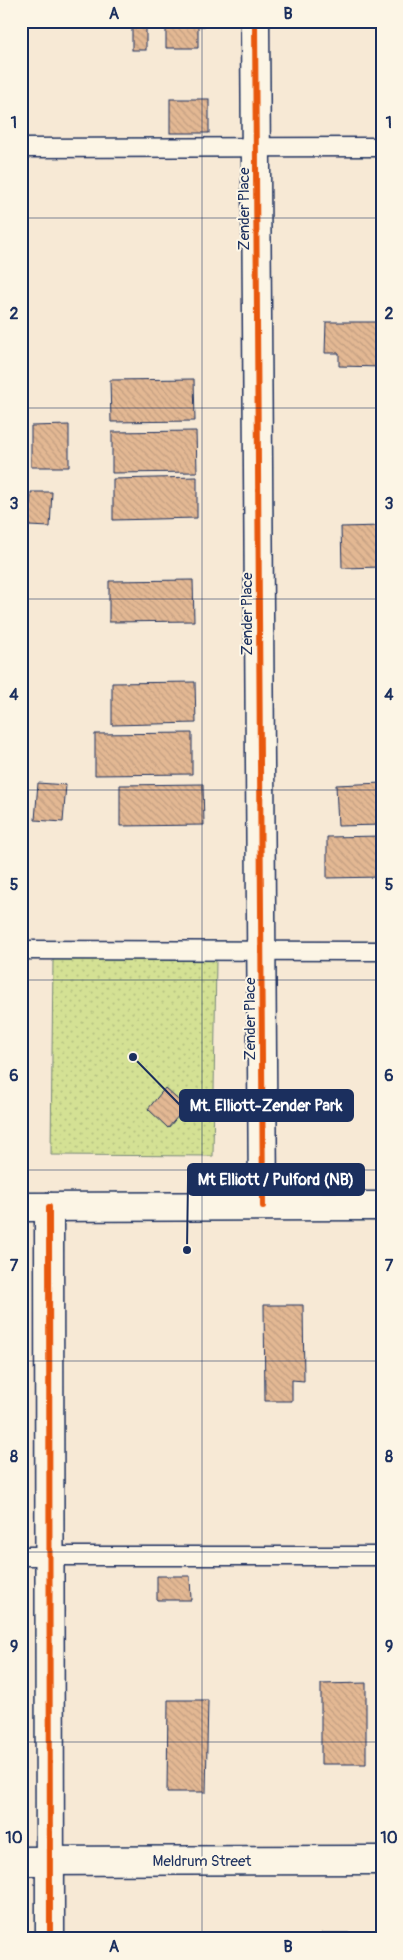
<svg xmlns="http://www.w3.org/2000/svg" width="403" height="1960" viewBox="0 0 403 1960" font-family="Pangolin,sans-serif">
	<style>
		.park { fill: url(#park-dots); stroke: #788879 }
		.building { fill: url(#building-back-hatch); stroke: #1b2f5e }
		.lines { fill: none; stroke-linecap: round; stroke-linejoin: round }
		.lane-casing { stroke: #1b2f5e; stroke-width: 21 }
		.street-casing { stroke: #1b2f5e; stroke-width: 31 }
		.secondary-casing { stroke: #1b2f5e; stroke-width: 31 }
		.lane { stroke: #fcf5e5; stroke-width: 18 }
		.street { stroke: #fcf5e5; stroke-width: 28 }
		.secondary { stroke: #fcf5e5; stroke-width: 28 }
		.cycleway-casing { stroke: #fcf5e5; stroke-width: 9 }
		.cycleway { stroke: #e8590c; stroke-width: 6 }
		.grid { fill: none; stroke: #1b2f5e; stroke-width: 1; stroke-opacity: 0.55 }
		.labels { text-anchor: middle; stroke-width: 4; stroke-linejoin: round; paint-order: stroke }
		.street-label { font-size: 15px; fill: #1b2f5e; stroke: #fcf5e5 }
		.leader { fill: none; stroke: #1b2f5e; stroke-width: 2 }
		.callout-dot { fill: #1b2f5e; stroke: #fcf5e5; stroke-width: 2 }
		.callout { fill: #1b2f5e; stroke: #1b2f5e; stroke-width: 2 }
		.callout-label { font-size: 16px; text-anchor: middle; font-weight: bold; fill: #fff }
		.neatline { fill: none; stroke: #1b2f5e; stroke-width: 2 }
		.grid-label { font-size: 16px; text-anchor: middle; font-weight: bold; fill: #1b2f5e }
	</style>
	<defs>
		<pattern id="park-dots" width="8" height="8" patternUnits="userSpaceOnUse" patternTransform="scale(1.25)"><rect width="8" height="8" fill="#d4e194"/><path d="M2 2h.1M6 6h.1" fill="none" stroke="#b5c182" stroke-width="1.8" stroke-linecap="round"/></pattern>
		<pattern id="building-back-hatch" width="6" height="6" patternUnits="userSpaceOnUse" patternTransform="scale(1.25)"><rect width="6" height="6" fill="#e3b893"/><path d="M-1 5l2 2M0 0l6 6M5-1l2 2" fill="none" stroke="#c29e81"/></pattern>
	</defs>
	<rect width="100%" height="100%" fill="#f7e9d5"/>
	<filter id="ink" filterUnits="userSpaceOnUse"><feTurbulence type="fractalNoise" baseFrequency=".02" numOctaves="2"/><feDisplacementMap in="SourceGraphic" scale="10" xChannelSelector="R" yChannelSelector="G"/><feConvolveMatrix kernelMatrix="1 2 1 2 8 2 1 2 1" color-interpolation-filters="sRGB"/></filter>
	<g filter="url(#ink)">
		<!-- park -->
		<polygon class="park" points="53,959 216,960 213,1156 51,1155"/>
		<!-- building -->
		<g class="building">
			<rect x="132" y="21" width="14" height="29"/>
			<polygon points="159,21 207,21 208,26 198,26 198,48 166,48 166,27 159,27"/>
			<rect x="170" y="99" width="39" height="34"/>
			<polygon points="326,322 382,322 382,367 339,366 339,353 325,353"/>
			<polygon points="194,379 195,421 111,422 110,380"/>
			<polygon points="69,425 69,467 31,467 31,426"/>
			<polygon points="196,431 197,472 112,473 112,432"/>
			<polygon points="197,477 197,518 113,520 113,479"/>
			<polygon points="31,492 52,492 50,527 29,526"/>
			<polygon points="382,526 382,567 342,568 341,527"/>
			<polygon points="193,580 194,621 109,622 109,581"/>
			<polygon points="195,682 196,723 112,725 112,683"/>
			<polygon points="192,733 192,774 95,775 95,734"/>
			<polygon points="38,783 66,785 63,822 35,820"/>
			<polygon points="382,783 382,825 338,826 336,785"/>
			<polygon points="203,784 204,825 120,826 120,785"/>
			<polygon points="382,836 382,877 327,878 327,837"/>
			<polygon points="165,1088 186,1107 168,1128 148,1109"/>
			<polygon points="264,1305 303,1305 304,1381 292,1380 292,1401 265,1401"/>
			<polygon points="157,1576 190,1576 191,1600 157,1600"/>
			<polygon points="366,1683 366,1764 321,1764 321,1684"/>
			<polygon points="168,1700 208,1700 206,1792 167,1792"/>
			<rect x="322" y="1933" width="39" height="6"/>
			<polygon points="215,1934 259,1935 259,1939 215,1939"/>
		</g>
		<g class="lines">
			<defs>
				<g id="lane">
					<polyline points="21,148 382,147"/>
					<polyline points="21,950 382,951"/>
					<polyline points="21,1556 382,1556"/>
				</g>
				<g id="street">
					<polyline points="255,21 263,1206"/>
					<polyline points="49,1207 50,1939"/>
					<polyline points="21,1861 382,1860"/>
				</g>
				<polyline id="secondary" points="21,1207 382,1206"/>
			</defs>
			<!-- lane casing -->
			<use href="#lane" class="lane-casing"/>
			<!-- street casing -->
			<use href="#street" class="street-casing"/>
			<!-- secondary casing -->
			<use href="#secondary" class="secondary-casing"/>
			<!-- lane -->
			<use href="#lane" class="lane"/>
			<!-- street -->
			<use href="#street" class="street"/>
			<!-- secondary -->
			<use href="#secondary" class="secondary"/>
			<defs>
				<g id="cycleway">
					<polyline points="255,21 263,1206"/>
					<polyline points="49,1207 50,1939"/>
				</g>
			</defs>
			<!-- cycleway casing -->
			<use href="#cycleway" class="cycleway-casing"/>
			<!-- cycleway -->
			<use href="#cycleway" class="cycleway"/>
		</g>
	</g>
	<!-- grid -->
	<path class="grid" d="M202,21V1939M21,218H382M21,408H382M21,599H382M21,790H382M21,980H382M21,1170H382M21,1361H382M21,1552H382M21,1742H382"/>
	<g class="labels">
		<!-- street labels -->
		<g class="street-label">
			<text transform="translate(244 209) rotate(-90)" y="5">Zender Place</text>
			<text transform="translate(247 614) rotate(-90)" y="5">Zender Place</text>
			<text transform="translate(250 1019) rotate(-90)" y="5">Zender Place</text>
			<text x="202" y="1866">Meldrum Street</text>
		</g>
	</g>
	<!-- callouts -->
	<path class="leader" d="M133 1057L180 1105M187 1250L188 1179"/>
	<g class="callout-dot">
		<circle cx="133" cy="1057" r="5"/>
		<circle cx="187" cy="1250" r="5"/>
	</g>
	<g class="callout">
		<rect x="180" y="1090" width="173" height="31" rx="5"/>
		<rect x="188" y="1164" width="176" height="31" rx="5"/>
	</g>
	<g class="callout-label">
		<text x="266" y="1111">Mt. Elliott-Zender Park</text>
		<text x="276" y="1185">Mt Elliott / Pulford (NB)</text>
	</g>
	<!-- margin -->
	<rect width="403" height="1960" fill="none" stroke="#fcf5e5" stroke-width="55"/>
	<rect x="28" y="28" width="348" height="1904" class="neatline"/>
	<g class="grid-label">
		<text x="114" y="19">A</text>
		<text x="288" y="19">B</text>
		<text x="14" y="128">1</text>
		<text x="389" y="128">1</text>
		<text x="14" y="319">2</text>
		<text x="389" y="319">2</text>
		<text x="14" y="509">3</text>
		<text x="389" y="509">3</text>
		<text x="14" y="700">4</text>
		<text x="389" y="700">4</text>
		<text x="14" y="890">5</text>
		<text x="389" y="890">5</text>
		<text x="14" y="1081">6</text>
		<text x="389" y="1081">6</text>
		<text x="14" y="1271">7</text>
		<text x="389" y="1271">7</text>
		<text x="14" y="1462">8</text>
		<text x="389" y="1462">8</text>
		<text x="14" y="1652">9</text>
		<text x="389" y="1652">9</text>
		<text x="14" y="1843">10</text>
		<text x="389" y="1843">10</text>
		<text x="114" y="1952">A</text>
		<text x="288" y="1952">B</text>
	</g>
</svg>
